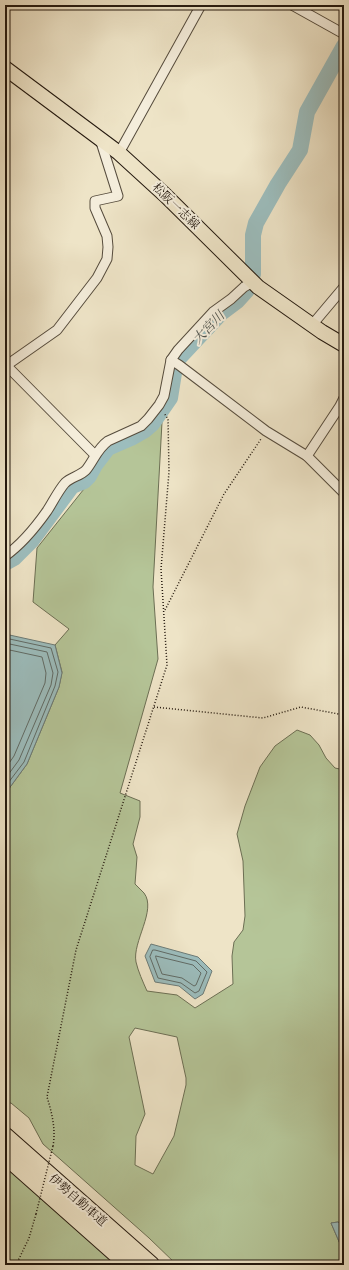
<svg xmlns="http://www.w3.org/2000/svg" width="349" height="1270" viewBox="0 0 349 1270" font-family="Alegreya,'Noto Serif JP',serif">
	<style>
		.green { fill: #b5c598; stroke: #6c6f54; fill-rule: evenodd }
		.water { fill: #9cbdbd; stroke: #6c7b77 }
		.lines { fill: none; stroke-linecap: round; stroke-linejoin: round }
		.shore { stroke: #606b66; stroke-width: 1 }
		.river { stroke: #9cbdbd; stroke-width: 16 }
		.street-casing { stroke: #564c3d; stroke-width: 11 }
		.primary-casing { stroke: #24190f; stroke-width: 16 }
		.highway-casing { stroke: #24190f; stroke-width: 19 }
		.path { stroke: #24190f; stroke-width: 1.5; stroke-dasharray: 1 2; stroke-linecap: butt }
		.street { stroke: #f4eddb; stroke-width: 9 }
		.primary { stroke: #eee4c7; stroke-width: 14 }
		.highway { stroke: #eee4c7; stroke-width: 17 }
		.path-bridge { stroke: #24190f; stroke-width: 1.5; stroke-dasharray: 1 2; stroke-linecap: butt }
		.labels { text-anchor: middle; stroke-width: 4; stroke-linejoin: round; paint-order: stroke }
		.street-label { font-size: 12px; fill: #24190f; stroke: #f4eddb }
		.water-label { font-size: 13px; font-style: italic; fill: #4e524c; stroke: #f4eddb }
	</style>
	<rect width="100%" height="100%" fill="#eee4c7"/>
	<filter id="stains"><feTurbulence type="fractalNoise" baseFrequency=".005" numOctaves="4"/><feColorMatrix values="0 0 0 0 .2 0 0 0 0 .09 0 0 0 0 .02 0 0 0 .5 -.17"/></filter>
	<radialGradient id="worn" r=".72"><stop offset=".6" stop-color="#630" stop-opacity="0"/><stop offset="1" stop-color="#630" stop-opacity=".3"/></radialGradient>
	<!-- green -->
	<g class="green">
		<path d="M162,422L153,587L158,659L120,793L140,801V817L133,844L137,857L135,884C138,887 141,890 144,893C157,910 132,942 136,962C138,971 143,982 147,991L177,995L195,1008L233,984L232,956L234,942L243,930L245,916L243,861L237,834L245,806L260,767L275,746L297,730L310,735L319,745L326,758L335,768L344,770V1226L338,1222L331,1223L344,1253V1259L338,1265H177L149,1238L43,1144L29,1118L11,1103H5V794L27,764L59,687L62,672L55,645L69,629L33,602L37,548L115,450ZM135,1028L177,1037L186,1078V1085L174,1136L153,1174L135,1165L136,1136L145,1114L129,1037Z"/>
		<polygon points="5,1165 119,1265 5,1265"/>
	</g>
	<!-- water -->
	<g class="water">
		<polygon points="5,634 55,645 62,673 59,687 27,764 5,794"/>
		<polygon points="151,944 198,957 212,971 203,994 195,999 179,986 155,982 145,956"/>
		<polygon points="338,1222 344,1226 344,1253 331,1223"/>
	</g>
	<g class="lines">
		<!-- shore -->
		<g class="shore">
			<polyline points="5,638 51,648 58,672 55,686 24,762 5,787"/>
			<polyline points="5,643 47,652 53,673 51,685 19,760 5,779"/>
			<polyline points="5,649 42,657 46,673 45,683 14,756 5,769"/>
			<polygon points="153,950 155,950 196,961 207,972 199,991 195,993 181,983 158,978 150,957"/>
			<polygon points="156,956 193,965 201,973 196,985 194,986 182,978 162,974 156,958"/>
		</g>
		<!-- river -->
		<polyline class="river" points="5,563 14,558 32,540 72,486 84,481 89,476 95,465 108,448 131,438 145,430 152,424 170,398 174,373 178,359 221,313 237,301 247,290 253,274 253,235 256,223 278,184 300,150 307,112 344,46"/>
		<defs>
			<g id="street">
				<polyline points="292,5 344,34"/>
				<polyline points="119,153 201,5"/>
				<polyline points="312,325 344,287"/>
				<polyline points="171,360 179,365 266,431 307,456 344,493"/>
				<polyline points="5,364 95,455"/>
				<polyline points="7,365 57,330 97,278 107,259 108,247 107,236 95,208 95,201 118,196 100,139"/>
				<polyline points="307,456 340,406 344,398"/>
				<path d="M5,556C22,544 35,528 47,511C53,502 58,491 65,483C71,477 80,476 86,470C94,460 97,449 108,441L141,426L148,419L159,405L164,396L171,360L178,350L213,312L231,299L244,287L253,282"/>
			</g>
			<polyline id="primary" points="5,68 119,153 165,195 258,287 322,332 344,345"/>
			<g id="highway">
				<polyline points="5,1136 151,1265"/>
				<polyline points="5,1155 129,1265"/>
			</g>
		</defs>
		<!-- street casing -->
		<use href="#street" class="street-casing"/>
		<!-- primary casing -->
		<use href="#primary" class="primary-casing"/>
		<!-- highway casing -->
		<use href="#highway" class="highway-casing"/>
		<!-- path -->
		<g class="path">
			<polyline points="165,610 224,494 261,439"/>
			<polyline points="154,707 263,718 301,707 344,715"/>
			<path d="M53,1146C56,1130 52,1113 47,1097L76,950L167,665L161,569L169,472L168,419L164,413"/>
			<polyline points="16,1265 29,1238 36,1214"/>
		</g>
		<!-- street -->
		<use href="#street" class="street"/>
		<!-- primary -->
		<use href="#primary" class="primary"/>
		<!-- highway -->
		<use href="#highway" class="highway"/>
		<!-- path-bridge -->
		<polyline class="path-bridge" points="36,1214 53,1146"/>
	</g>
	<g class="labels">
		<!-- street labels -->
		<g class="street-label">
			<text transform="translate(176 206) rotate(44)" y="4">松阪一志線</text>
			<text transform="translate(78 1200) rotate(41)" y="4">伊勢自動車道</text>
		</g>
		<!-- water labels -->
		<g class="water-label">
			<text transform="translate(208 327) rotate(-46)" y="5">大宮川</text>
		</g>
	</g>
	<!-- margin -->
	<rect width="349" height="1270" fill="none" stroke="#eee4c7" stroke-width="20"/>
	<rect x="6" y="6" width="337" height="1258" fill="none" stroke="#24190f" stroke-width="2"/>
	<rect x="10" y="10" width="329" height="1250" fill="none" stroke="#24190f"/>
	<rect width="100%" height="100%" filter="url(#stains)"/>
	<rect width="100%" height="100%" fill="url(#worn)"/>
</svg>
